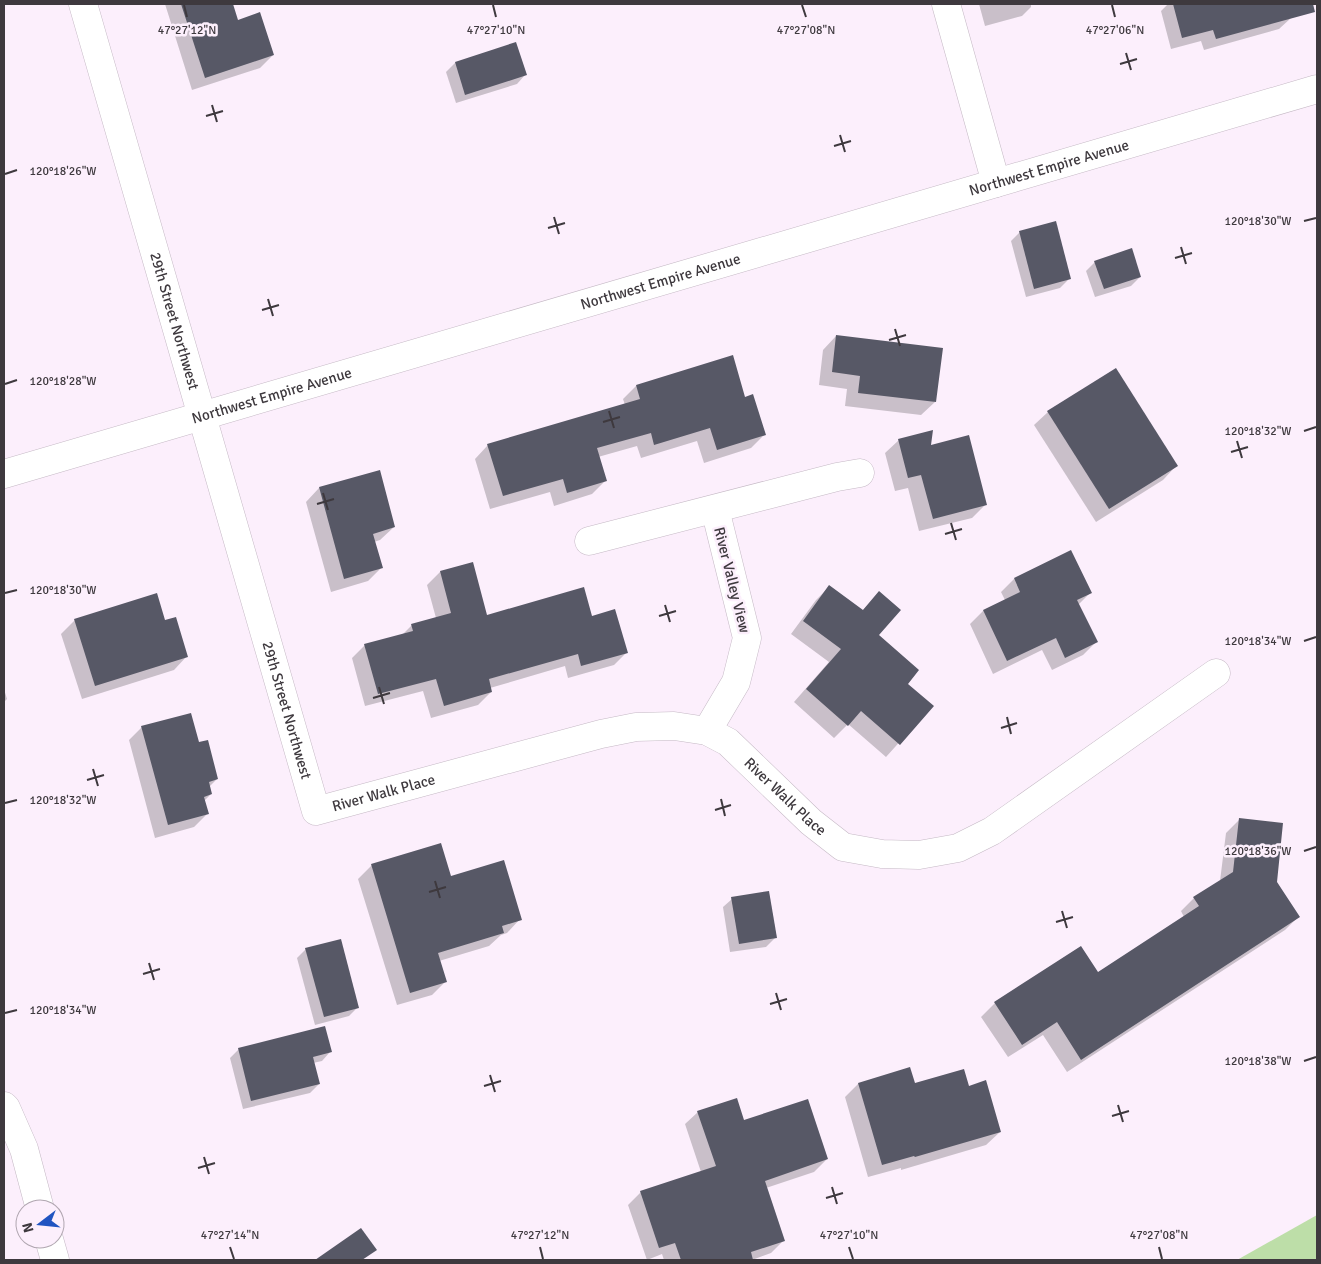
<svg xmlns="http://www.w3.org/2000/svg" width="1321" height="1264" viewBox="0 0 1321 1264" font-family="Signika,sans-serif">
	<style>
		.green { fill: #bddea8 }
		.shadow { fill: #0003 }
		.building { fill: #575866 }
		.lines { fill: none; stroke-linecap: round; stroke-linejoin: round }
		.minor-casing { stroke: #c5b9c5; stroke-width: 29 }
		.tertiary-casing { stroke: #c5b9c5; stroke-width: 29 }
		.minor { stroke: #fff; stroke-width: 28 }
		.tertiary { stroke: #fff; stroke-width: 28 }
		.ticks { fill: none; stroke: #3e393e; stroke-width: 2 }
		.labels { text-anchor: middle; stroke-width: 5; stroke-linejoin: round; paint-order: stroke }
		.street-label { font-size: 15px; fill: #3e393e; stroke: #fceffc }
		.ticks-label { font-size: 12px; text-anchor: middle; fill: #3e393e; stroke: #fceffc; stroke-width: 5; stroke-linejoin: round; paint-order: stroke }
	</style>
	<rect width="100%" height="100%" fill="#fceffc"/>
	<!-- green -->
	<polygon class="green" points="1317,1215 1317,1260 1237,1260"/>
	<!-- shadow -->
	<g class="shadow">
		<polygon points="165,4 232,4 237,21 273,55 260,68 192,90"/>
		<polygon points="979,4 1031,4 1031,7 1022,16 985,26"/>
		<polygon points="1168,4 1287,4 1291,18 1279,29 1204,50 1201,41 1171,49 1161,11"/>
		<polygon points="516,44 525,75 517,84 456,103 446,72 455,63"/>
		<polygon points="1020,232 1069,279 1060,288 1026,297 1011,241"/>
		<polygon points="1095,262 1140,277 1131,286 1095,297 1086,271"/>
		<polygon points="836,336 935,402 921,415 845,406 847,389 819,385 823,350"/>
		<polygon points="636,386 744,399 764,435 751,448 704,463 697,441 641,458 637,446 598,457 605,481 592,494 554,506 550,492 490,509 475,459 488,445 625,405 623,399"/>
		<polygon points="1048,412 1176,466 1163,480 1096,522 1034,425"/>
		<polygon points="899,440 929,447 986,504 972,518 919,531 908,488 895,491 885,453"/>
		<polygon points="379,472 394,527 380,540 374,542 381,568 368,581 331,592 306,502 319,488"/>
		<polygon points="472,564 486,616 591,617 627,652 614,665 568,678 565,666 490,688 491,692 478,705 431,718 423,691 365,706 352,658 365,645 402,635 412,625 436,618 427,585 440,572"/>
		<polygon points="1014,579 1090,593 1078,605 1096,642 1083,655 1052,670 1042,650 993,674 970,624 983,611 1005,600 1001,592"/>
		<polygon points="829,587 862,611 879,593 877,635 906,684 932,706 886,757 848,724 834,738 794,702 829,662 791,634 816,600"/>
		<polygon points="75,620 187,656 174,670 82,699 61,634"/>
		<polygon points="4,689 7,699 4,702"/>
		<polygon points="142,727 198,744 217,779 209,787 211,794 204,801 207,814 194,827 155,838 129,740"/>
		<polygon points="1239,820 1298,917 1285,930 1067,1072 1043,1035 1008,1057 981,1017 995,1003 1080,947 1097,974 1184,917 1181,911 1194,898 1220,881 1226,833"/>
		<polygon points="372,865 450,877 520,919 507,933 501,935 489,946 439,961 445,982 432,995 397,1005 358,879"/>
		<polygon points="732,899 775,938 766,947 730,952 723,907"/>
		<polygon points="306,949 358,1007 349,1016 315,1025 297,958"/>
		<polygon points="239,1049 330,1052 322,1061 313,1063 319,1084 310,1093 243,1109 230,1058"/>
		<polygon points="858,1084 968,1087 1000,1132 986,1145 901,1170 901,1168 868,1177 845,1097"/>
		<polygon points="698,1112 744,1121 827,1159 814,1172 766,1188 783,1241 771,1253 752,1260 664,1260 662,1254 647,1260 628,1205 641,1192 701,1172 685,1124"/>
	</g>
	<!-- building -->
	<g class="building">
		<polygon points="181,4 233,4 238,20 260,12 274,55 205,78"/>
		<polygon points="1173,4 1313,4 1315,12 1216,39 1213,30 1182,38"/>
		<polygon points="516,42 527,75 465,95 455,62"/>
		<polygon points="1056,221 1071,279 1034,289 1019,231"/>
		<polygon points="1132,248 1141,277 1104,289 1094,261"/>
		<polygon points="836,335 943,348 936,402 858,393 860,376 832,372"/>
		<polygon points="733,355 745,397 753,394 766,435 717,450 710,428 654,445 651,433 597,448 607,481 567,493 563,479 503,496 487,444 640,399 636,385"/>
		<polygon points="1116,368 1178,466 1109,509 1047,411"/>
		<polygon points="933,430 931,445 969,435 987,505 933,519 921,475 908,478 898,439"/>
		<polygon points="380,470 395,527 373,534 383,568 344,579 319,487"/>
		<polygon points="1071,550 1092,593 1077,600 1098,642 1065,658 1056,638 1007,661 983,610 1020,592 1014,578"/>
		<polygon points="473,562 487,615 584,587 592,616 615,609 628,653 581,666 578,654 489,679 492,692 444,706 436,679 378,694 364,644 413,631 411,624 451,613 440,571"/>
		<polygon points="829,585 863,610 879,591 901,610 879,635 919,670 908,684 934,706 900,745 861,711 848,726 806,689 841,649 803,621"/>
		<polygon points="157,593 165,620 176,617 188,657 95,686 74,619"/>
		<polygon points="191,713 199,742 208,740 218,779 209,782 212,794 204,797 209,814 168,825 141,726"/>
		<polygon points="1239,818 1283,823 1277,882 1300,917 1081,1060 1057,1022 1022,1045 994,1002 1081,946 1098,972 1199,906 1193,897 1233,872"/>
		<polygon points="441,843 451,876 504,860 522,920 502,926 504,933 438,953 447,982 410,993 371,864"/>
		<polygon points="769,891 777,938 739,944 731,897"/>
		<polygon points="341,939 359,1008 324,1017 305,948"/>
		<polygon points="325,1026 332,1052 313,1057 320,1084 251,1101 238,1048"/>
		<polygon points="910,1067 915,1083 964,1069 969,1086 986,1080 1001,1132 915,1157 914,1156 882,1165 858,1083"/>
		<polygon points="737,1098 744,1120 808,1099 828,1159 765,1181 785,1241 751,1252 753,1260 681,1260 675,1243 659,1248 640,1191 716,1166 697,1111"/>
		<polygon points="361,1228 377,1250 362,1260 315,1260"/>
	</g>
	<g class="lines">
		<defs>
			<g id="minor">
				<path id="s1" d="M83,4L316,811L601,734L636,727L674,726L707,731L728,742L811,822L843,847L882,854L919,855L958,848L992,831L1216,673"/>
				<polyline points="946,4 996,183"/>
				<polyline points="589,541 837,477 860,473"/>
				<polyline points="707,731 736,682 747,638 715,509"/>
				<polyline points="4,1106 6,1108 24,1149 40,1209"/>
				<polyline points="49,1239 55,1260"/>
			</g>
			<g id="tertiary">
				<path id="s2" d="M4,474L1317,89"/>
			</g>
		</defs>
		<!-- minor casing -->
		<use href="#minor" class="minor-casing"/>
		<!-- tertiary casing -->
		<use href="#tertiary" class="tertiary-casing"/>
		<!-- minor -->
		<use href="#minor" class="minor"/>
		<!-- tertiary -->
		<use href="#tertiary" class="tertiary"/>
	</g>
	<!-- ticks -->
	<path class="ticks" d="M184,5L187,17M493,5L496,17M802,5L806,17M1112,5L1115,17M1126,53L1131,70M1120,64L1137,59M212,105L217,122M206,116L223,111M840,135L845,152M834,146L851,141M5,174L17,170M554,217L559,234M1304,221L1316,218M548,228L565,223M1181,247L1186,264M1175,258L1192,253M268,299L273,316M262,310L279,305M895,329L900,346M889,340L906,335M5,384L17,380M609,411L614,428M603,422L620,417M1304,431L1316,427M1237,441L1242,458M1231,452L1248,447M323,493L328,510M317,504L334,499M951,523L956,540M945,534L962,529M5,593L17,590M665,605L670,622M659,616L676,611M1304,641L1316,637M379,687L384,704M373,698L390,693M1007,717L1011,734M1001,728L1017,723M93,769L98,786M87,780L104,775M721,799L725,816M5,803L17,800M715,810L731,805M1304,851L1316,847M435,881L440,898M429,892L446,887M1062,911L1067,928M1056,922L1073,917M149,963L154,980M143,974L160,969M776,993L781,1010M770,1004L787,999M5,1013L17,1010M1304,1061L1316,1057M490,1075L495,1092M484,1086L501,1081M1118,1105L1123,1122M1112,1116L1129,1111M204,1157L209,1174M198,1168L215,1163M832,1187L837,1204M826,1198L843,1193M230,1247L234,1259M540,1247L543,1259M849,1247L853,1259M1159,1247L1162,1259"/>
	<g class="labels">
		<!-- street labels -->
		<g class="street-label">
			<text dy="5" stroke="none"><textPath href="#s2" startOffset="1089">Northwest Empire Avenue</textPath></text>
			<text dy="5" stroke="none"><textPath href="#s2" startOffset="684">Northwest Empire Avenue</textPath></text>
			<text dy="5" stroke="none"><textPath href="#s1" startOffset="330">29th Street Northwest</textPath></text>
			<text dy="5" stroke="none"><textPath href="#s2" startOffset="279">Northwest Empire Avenue</textPath></text>
			<text transform="translate(732 580) rotate(76)" y="5">River Valley View</text>
			<text dy="5" stroke="none"><textPath href="#s1" startOffset="735">29th Street Northwest</textPath></text>
			<text dy="5" stroke="none"><textPath href="#s1" startOffset="910">River Walk Place</textPath></text>
			<text dy="5" stroke="none"><textPath href="#s1" startOffset="1345">River Walk Place</textPath></text>
		</g>
	</g>
	<g class="ticks-label">
		<text x="187" y="34">47°27'12"N</text>
		<text x="496" y="34">47°27'10"N</text>
		<text x="806" y="34">47°27'08"N</text>
		<text x="1115" y="34">47°27'06"N</text>
		<text x="63" y="175">120°18'26"W</text>
		<text x="1258" y="225">120°18'30"W</text>
		<text x="63" y="385">120°18'28"W</text>
		<text x="1258" y="435">120°18'32"W</text>
		<text x="63" y="594">120°18'30"W</text>
		<text x="1258" y="645">120°18'34"W</text>
		<text x="63" y="804">120°18'32"W</text>
		<text x="1258" y="855">120°18'36"W</text>
		<text x="63" y="1014">120°18'34"W</text>
		<text x="1258" y="1065">120°18'38"W</text>
		<text x="230" y="1239">47°27'14"N</text>
		<text x="540" y="1239">47°27'12"N</text>
		<text x="849" y="1239">47°27'10"N</text>
		<text x="1159" y="1239">47°27'08"N</text>
	</g>
	<!-- border -->
	<rect width="1321" height="1264" fill="none" stroke="#3e393e" stroke-width="10"/>
	<!-- north arrow -->
	<g transform="translate(40 1224) rotate(254)"><circle r="24" fill="#fceffc" stroke="#b0a6b0"/>
	<path d="M0-4L9 19L0 12L-9 19Z" fill="#2054c1"/>
	<text y="-8" font-size="14" font-weight="bold" text-anchor="middle" fill="#3e393e">N</text>
	</g>
</svg>
